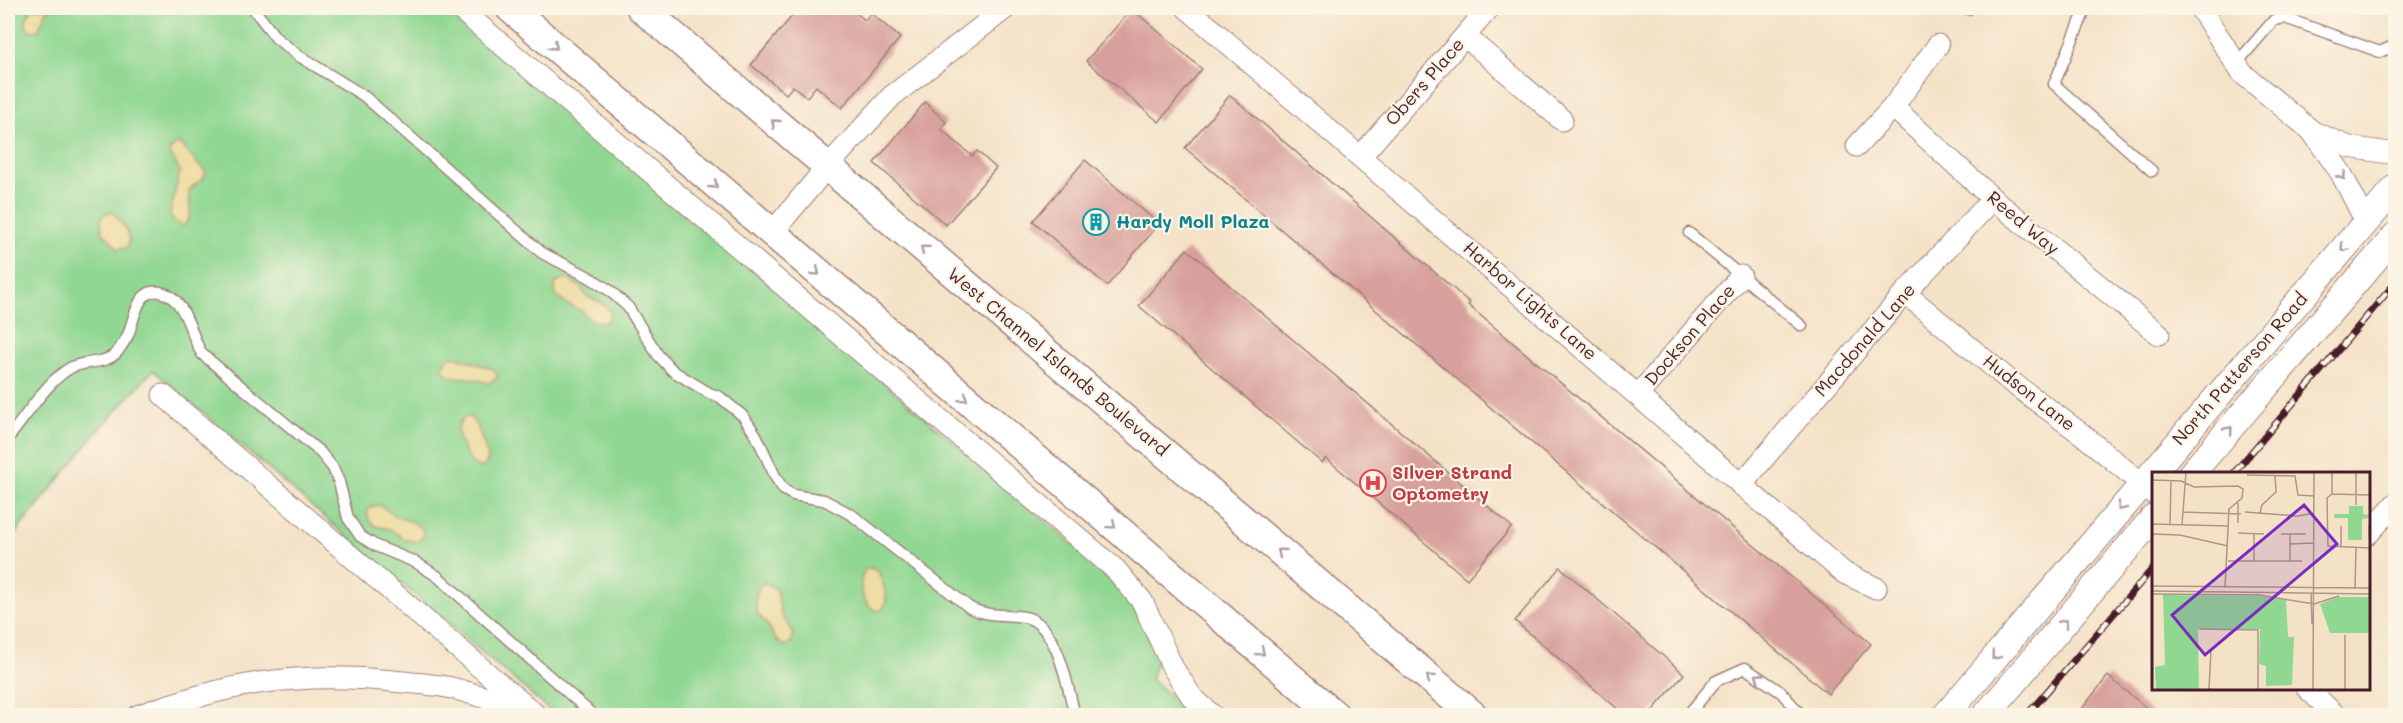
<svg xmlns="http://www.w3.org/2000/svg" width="2403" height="723" viewBox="0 0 2403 723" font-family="Mali,sans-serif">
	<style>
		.green { fill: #90d792; stroke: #6d7b5e; stroke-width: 1.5 }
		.sand { fill: #eeda9e; stroke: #9c7c64; stroke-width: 1.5 }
		.building { fill: #d8a09c }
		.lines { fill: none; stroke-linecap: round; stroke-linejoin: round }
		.service-casing { stroke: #9f8079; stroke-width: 13 }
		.minor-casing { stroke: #9f8079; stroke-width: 23 }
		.tertiary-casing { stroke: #9f8079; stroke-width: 28 }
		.secondary-casing { stroke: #9f8079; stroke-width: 31 }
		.service { stroke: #fff; stroke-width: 10 }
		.minor { stroke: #fff; stroke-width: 21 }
		.tertiary { stroke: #fff; stroke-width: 26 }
		.secondary { stroke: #fff; stroke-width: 28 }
		.rail-casing { stroke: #4a1f2b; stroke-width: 7 }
		.rail { stroke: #fcf5e5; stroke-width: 4.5; stroke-dasharray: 14; stroke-linecap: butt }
		.oneway { stroke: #ae9aa0 }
		.labels { text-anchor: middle; stroke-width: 4.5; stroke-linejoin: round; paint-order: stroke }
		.street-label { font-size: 18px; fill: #4a1f2b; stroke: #fcf5e5 }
		.culture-label { font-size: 18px; font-weight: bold; fill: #0d838f; stroke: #fcf5e5; text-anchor: start }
		.health-label { font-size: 18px; font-weight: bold; fill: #be3a42; stroke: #fcf5e5; text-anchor: start }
		.inset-road { fill: none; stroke: #b09489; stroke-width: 1.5 }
		.view { fill: #7b2cbf; fill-opacity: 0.15; stroke: #7b2cbf; stroke-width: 3 }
		.inset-edge { fill: none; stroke: #4a1f2b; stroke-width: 3 }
	</style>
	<rect width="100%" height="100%" fill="#fcf5e5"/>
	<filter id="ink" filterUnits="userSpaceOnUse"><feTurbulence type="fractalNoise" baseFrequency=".0167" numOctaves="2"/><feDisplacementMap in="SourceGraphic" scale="12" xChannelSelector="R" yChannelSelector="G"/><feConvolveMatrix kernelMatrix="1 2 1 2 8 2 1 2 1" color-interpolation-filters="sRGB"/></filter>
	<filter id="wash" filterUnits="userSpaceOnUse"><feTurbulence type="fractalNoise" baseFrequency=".008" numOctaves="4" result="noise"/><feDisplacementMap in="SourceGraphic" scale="24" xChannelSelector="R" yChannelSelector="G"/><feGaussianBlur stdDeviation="1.35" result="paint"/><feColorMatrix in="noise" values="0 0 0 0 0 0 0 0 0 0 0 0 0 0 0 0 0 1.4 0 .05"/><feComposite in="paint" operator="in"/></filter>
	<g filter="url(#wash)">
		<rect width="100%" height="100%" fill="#f4e2c7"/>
		<!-- green -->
		<polygon class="green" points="8,8 446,8 1110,576 1130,600 1159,655 1151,679 1192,715 555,715 153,370 99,430 8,542"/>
		<!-- sand -->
		<g class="sand">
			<path d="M33,8H53L46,12L38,31H31C21,23 27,16 33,8Z"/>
			<path d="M176,144L182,145L193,159L206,172C205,181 195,183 189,190C189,202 195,222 181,226L172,219L170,214L180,171L169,151Z"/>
			<path d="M107,212H112C119,219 130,232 129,243L127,247L118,249L102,231L101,218Z"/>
			<path d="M565,278L581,287L586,296C596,302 607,302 611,314L606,323L591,320L582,311L563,302L555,294V284Z"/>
			<polygon points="454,356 493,369 497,373 497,378 488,383 475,379 448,376 442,368 448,358"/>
			<path d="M466,417H470L477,425L488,456V461L482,468L472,464C465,452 448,426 466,417Z"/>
			<path d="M376,505C387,506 388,513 397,517C408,522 421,521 424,535L417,542L406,540L390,529L375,526L369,520L367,510Z"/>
			<path d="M871,568L879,572C882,585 893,601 880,611C862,610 855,581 866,569Z"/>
			<path d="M764,582L777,590L781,615L793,632L792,642L785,646L776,640L767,624L757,614C755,603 754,589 764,582Z"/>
		</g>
		<g id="blocks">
			<!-- building -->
			<g class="building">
				<polygon points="799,8 850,8 865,20 871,13 900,38 842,108 816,86 807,97 793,86 786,94 751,65"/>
				<polygon points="1132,9 1202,69 1159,122 1086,61"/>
				<polygon points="1230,95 1470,303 1468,305 1871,644 1828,694 1185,148"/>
				<polygon points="925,102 946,122 941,129 972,156 977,151 996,168 946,225 874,163"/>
				<polygon points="1085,160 1159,224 1107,286 1033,221"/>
				<polygon points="1187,249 1512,527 1467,579 1326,458 1322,463 1139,306"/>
				<polygon points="1560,567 1684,674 1648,716 1626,716 1515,621"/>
				<polygon points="2108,676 2156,716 2076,716"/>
			</g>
		</g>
	</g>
	<g filter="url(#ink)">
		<use href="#blocks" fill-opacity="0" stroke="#9f8079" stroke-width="1.5"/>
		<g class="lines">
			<defs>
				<g id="service">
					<path d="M253,8L276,38L299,56L364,96L542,253L589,277L609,290L628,307L658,355L673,371L709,393L720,397L743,416L756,435L776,478L784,490L793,495L824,500L852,515L970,608C988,617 1004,614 1024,617C1058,622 1068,689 1075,716"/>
					<polyline points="1966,8 1968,9"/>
					<polyline points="2086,8 2054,84 2152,171"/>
					<polyline points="2236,64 2274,20 2285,18 2380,52 2391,47 2396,41"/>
					<polyline points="1689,233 1802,326"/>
					<path d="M8,438C26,417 47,380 72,367C87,360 107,365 118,351C121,346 126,340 128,335C134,321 137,287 160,292C186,297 190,335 202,354L320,452L333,468L339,482L348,518L360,536L376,546L415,562L437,576L594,716"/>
					<polyline points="1687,716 1716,681 1745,668 1781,692 1802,716"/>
				</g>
				<g id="minor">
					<polyline points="459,8 1116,570 1142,601 1173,668 1192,697 1213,716"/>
					<polyline points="1187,8 1844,573 1876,588"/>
					<polyline points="2200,8 2242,73 2313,132 2349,147 2396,154"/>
					<polyline points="1465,36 1562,120"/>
					<polyline points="1893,107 1993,199 2159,334"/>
					<polyline points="2313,133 2341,173 2366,222"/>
					<polyline points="1857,146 1893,107 1938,45"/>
					<polyline points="1361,156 1489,8"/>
					<polyline points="771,234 827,167 892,96 1006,8"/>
					<polyline points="1905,293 2010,381 2083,435 2154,494"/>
					<polyline points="163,395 537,716"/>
					<polyline points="1638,395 1741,276"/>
					<polyline points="1741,485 1905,293 1993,199"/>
					<polyline points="2368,534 2396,503"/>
					<polyline points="2307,688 2336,716"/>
					<path d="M137,716C228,683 296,671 393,681C410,683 430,684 447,687C474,693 500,703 526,710"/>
				</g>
				<g id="tertiary">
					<polyline points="2191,474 2396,235"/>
					<polyline points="1945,716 2396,187"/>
					<polyline points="1985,716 2154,517"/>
				</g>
				<g id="secondary">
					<polyline points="510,8 1336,716"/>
					<polyline points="641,8 1474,716"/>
				</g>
			</defs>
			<!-- service casing -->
			<use href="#service" class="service-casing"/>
			<!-- minor casing -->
			<use href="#minor" class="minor-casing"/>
			<!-- tertiary casing -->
			<use href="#tertiary" class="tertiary-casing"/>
			<!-- secondary casing -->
			<use href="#secondary" class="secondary-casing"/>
			<!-- service -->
			<use href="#service" class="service"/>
			<!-- minor -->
			<use href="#minor" class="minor"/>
			<!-- tertiary -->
			<use href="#tertiary" class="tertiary"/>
			<!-- secondary -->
			<use href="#secondary" class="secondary"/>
			<defs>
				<g id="rail">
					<polyline points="2233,474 2396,282"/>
					<polyline points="2026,716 2154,567"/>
				</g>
			</defs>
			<!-- rail casing -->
			<use href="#rail" class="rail-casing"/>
			<!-- rail -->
			<use href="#rail" class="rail"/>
		</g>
		<!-- one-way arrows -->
		<defs><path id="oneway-chevron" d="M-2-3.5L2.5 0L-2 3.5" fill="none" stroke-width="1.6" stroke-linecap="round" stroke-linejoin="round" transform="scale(1.5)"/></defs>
		<g class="oneway">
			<use href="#oneway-chevron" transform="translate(554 46) rotate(41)"/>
			<use href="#oneway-chevron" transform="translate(775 123) rotate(-139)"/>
			<use href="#oneway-chevron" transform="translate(2342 176) rotate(58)"/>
			<use href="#oneway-chevron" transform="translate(714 185) rotate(41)"/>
			<use href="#oneway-chevron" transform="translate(2344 248) rotate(131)"/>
			<use href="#oneway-chevron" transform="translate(924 249) rotate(-140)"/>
			<use href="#oneway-chevron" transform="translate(816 272) rotate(40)"/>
			<use href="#oneway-chevron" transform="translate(964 398) rotate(40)"/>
			<use href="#oneway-chevron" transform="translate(2229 430) rotate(-49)"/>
			<use href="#oneway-chevron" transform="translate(2121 507) rotate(130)"/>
			<use href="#oneway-chevron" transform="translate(1112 525) rotate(40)"/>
			<use href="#oneway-chevron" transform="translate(1281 552) rotate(-140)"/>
			<use href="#oneway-chevron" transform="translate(2064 623) rotate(-50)"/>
			<use href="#oneway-chevron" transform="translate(1261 652) rotate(40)"/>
			<use href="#oneway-chevron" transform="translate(1995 656) rotate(130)"/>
			<use href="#oneway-chevron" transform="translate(1759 677) rotate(-147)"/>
			<use href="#oneway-chevron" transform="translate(1430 678) rotate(-140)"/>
		</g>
	</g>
	<!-- icons -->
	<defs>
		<symbol id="building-ring" viewBox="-11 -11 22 22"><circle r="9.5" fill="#fcf5e5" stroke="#0f9aa8" stroke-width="1.5"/><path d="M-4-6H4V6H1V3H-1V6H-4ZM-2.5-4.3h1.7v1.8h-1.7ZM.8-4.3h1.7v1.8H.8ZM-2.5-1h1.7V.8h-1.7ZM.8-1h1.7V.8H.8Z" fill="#0f9aa8"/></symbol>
		<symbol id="hospital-ring" viewBox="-11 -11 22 22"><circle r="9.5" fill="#fcf5e5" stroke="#e0444e" stroke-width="1.5"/><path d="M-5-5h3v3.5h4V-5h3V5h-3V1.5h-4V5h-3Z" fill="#e0444e"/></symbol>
	</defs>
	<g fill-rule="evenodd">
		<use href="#building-ring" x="1081" y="207" width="30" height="30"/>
		<use href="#hospital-ring" x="1358" y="468" width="30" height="30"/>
	</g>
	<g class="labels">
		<!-- street labels -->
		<g class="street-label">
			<text transform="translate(1425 82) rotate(-49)" y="6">Obers Place</text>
			<text transform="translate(2023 223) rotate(40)" y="6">Reed Way</text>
			<text transform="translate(1530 301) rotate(41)" y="6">Harbor Lights Lane</text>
			<text transform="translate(1690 335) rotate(-49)" y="6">Dockson Place</text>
			<text transform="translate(1865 340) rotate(-49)" y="6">Macdonald Lane</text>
			<text transform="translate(1058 362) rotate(40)" y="6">West Channel Islands Boulevard</text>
			<text transform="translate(2240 369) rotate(-49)" y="6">North Patterson Road</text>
			<text transform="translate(2029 393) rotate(38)" y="6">Hudson Lane</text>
		</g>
		<!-- culture labels -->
		<g class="culture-label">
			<text x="1116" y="228">Hardy Moll Plaza</text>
		</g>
		<!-- health labels -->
		<g class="health-label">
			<text x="1392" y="479">Silver Strand<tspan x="1392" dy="21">Optometry</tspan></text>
		</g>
	</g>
	<!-- overview -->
	<g transform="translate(2152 472)">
		<rect width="218" height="218" fill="#f4e2c7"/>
		<path d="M197,34H211V42L217,43V46L210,47V68H196V46H182V42H197ZM11,123L107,124L134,128L136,165H142L140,213L114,214V194L107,192L108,157H46L47,217H4L3,195L13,193ZM186,125H217V161H178L168,132Z" fill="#90d792"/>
		<path class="inset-road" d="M95,3L143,4L146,23L162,24M0,8L29,9L42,15L86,14L91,17L90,26L77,37L73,116M180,22L175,26L176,74L218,76L217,54M180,22L218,23M180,22V0M204,33V0M31,40L89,42M93,40L146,44L162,41M108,41L110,33L124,20L123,4M0,44V8M86,51V31M0,52L76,54M18,52L19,8M30,53L34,0M86,61L112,62M0,62L28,63L76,74M129,62H154M138,72L162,71M189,75V54M76,89H150M102,89V62M138,90V63M0,114L218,116M203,117L204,76M0,119L218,122M159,121L160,152M0,122L107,123L162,132L187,124M47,157L106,158V217M57,217L59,178L80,159M161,217L162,0M193,217V163"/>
		<path class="view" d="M152,33L185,72L53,183L20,143Z"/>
		<rect width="218" height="218" class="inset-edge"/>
	</g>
	<!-- margin -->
	<rect width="2403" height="723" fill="none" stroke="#fcf5e5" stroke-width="30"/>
</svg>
